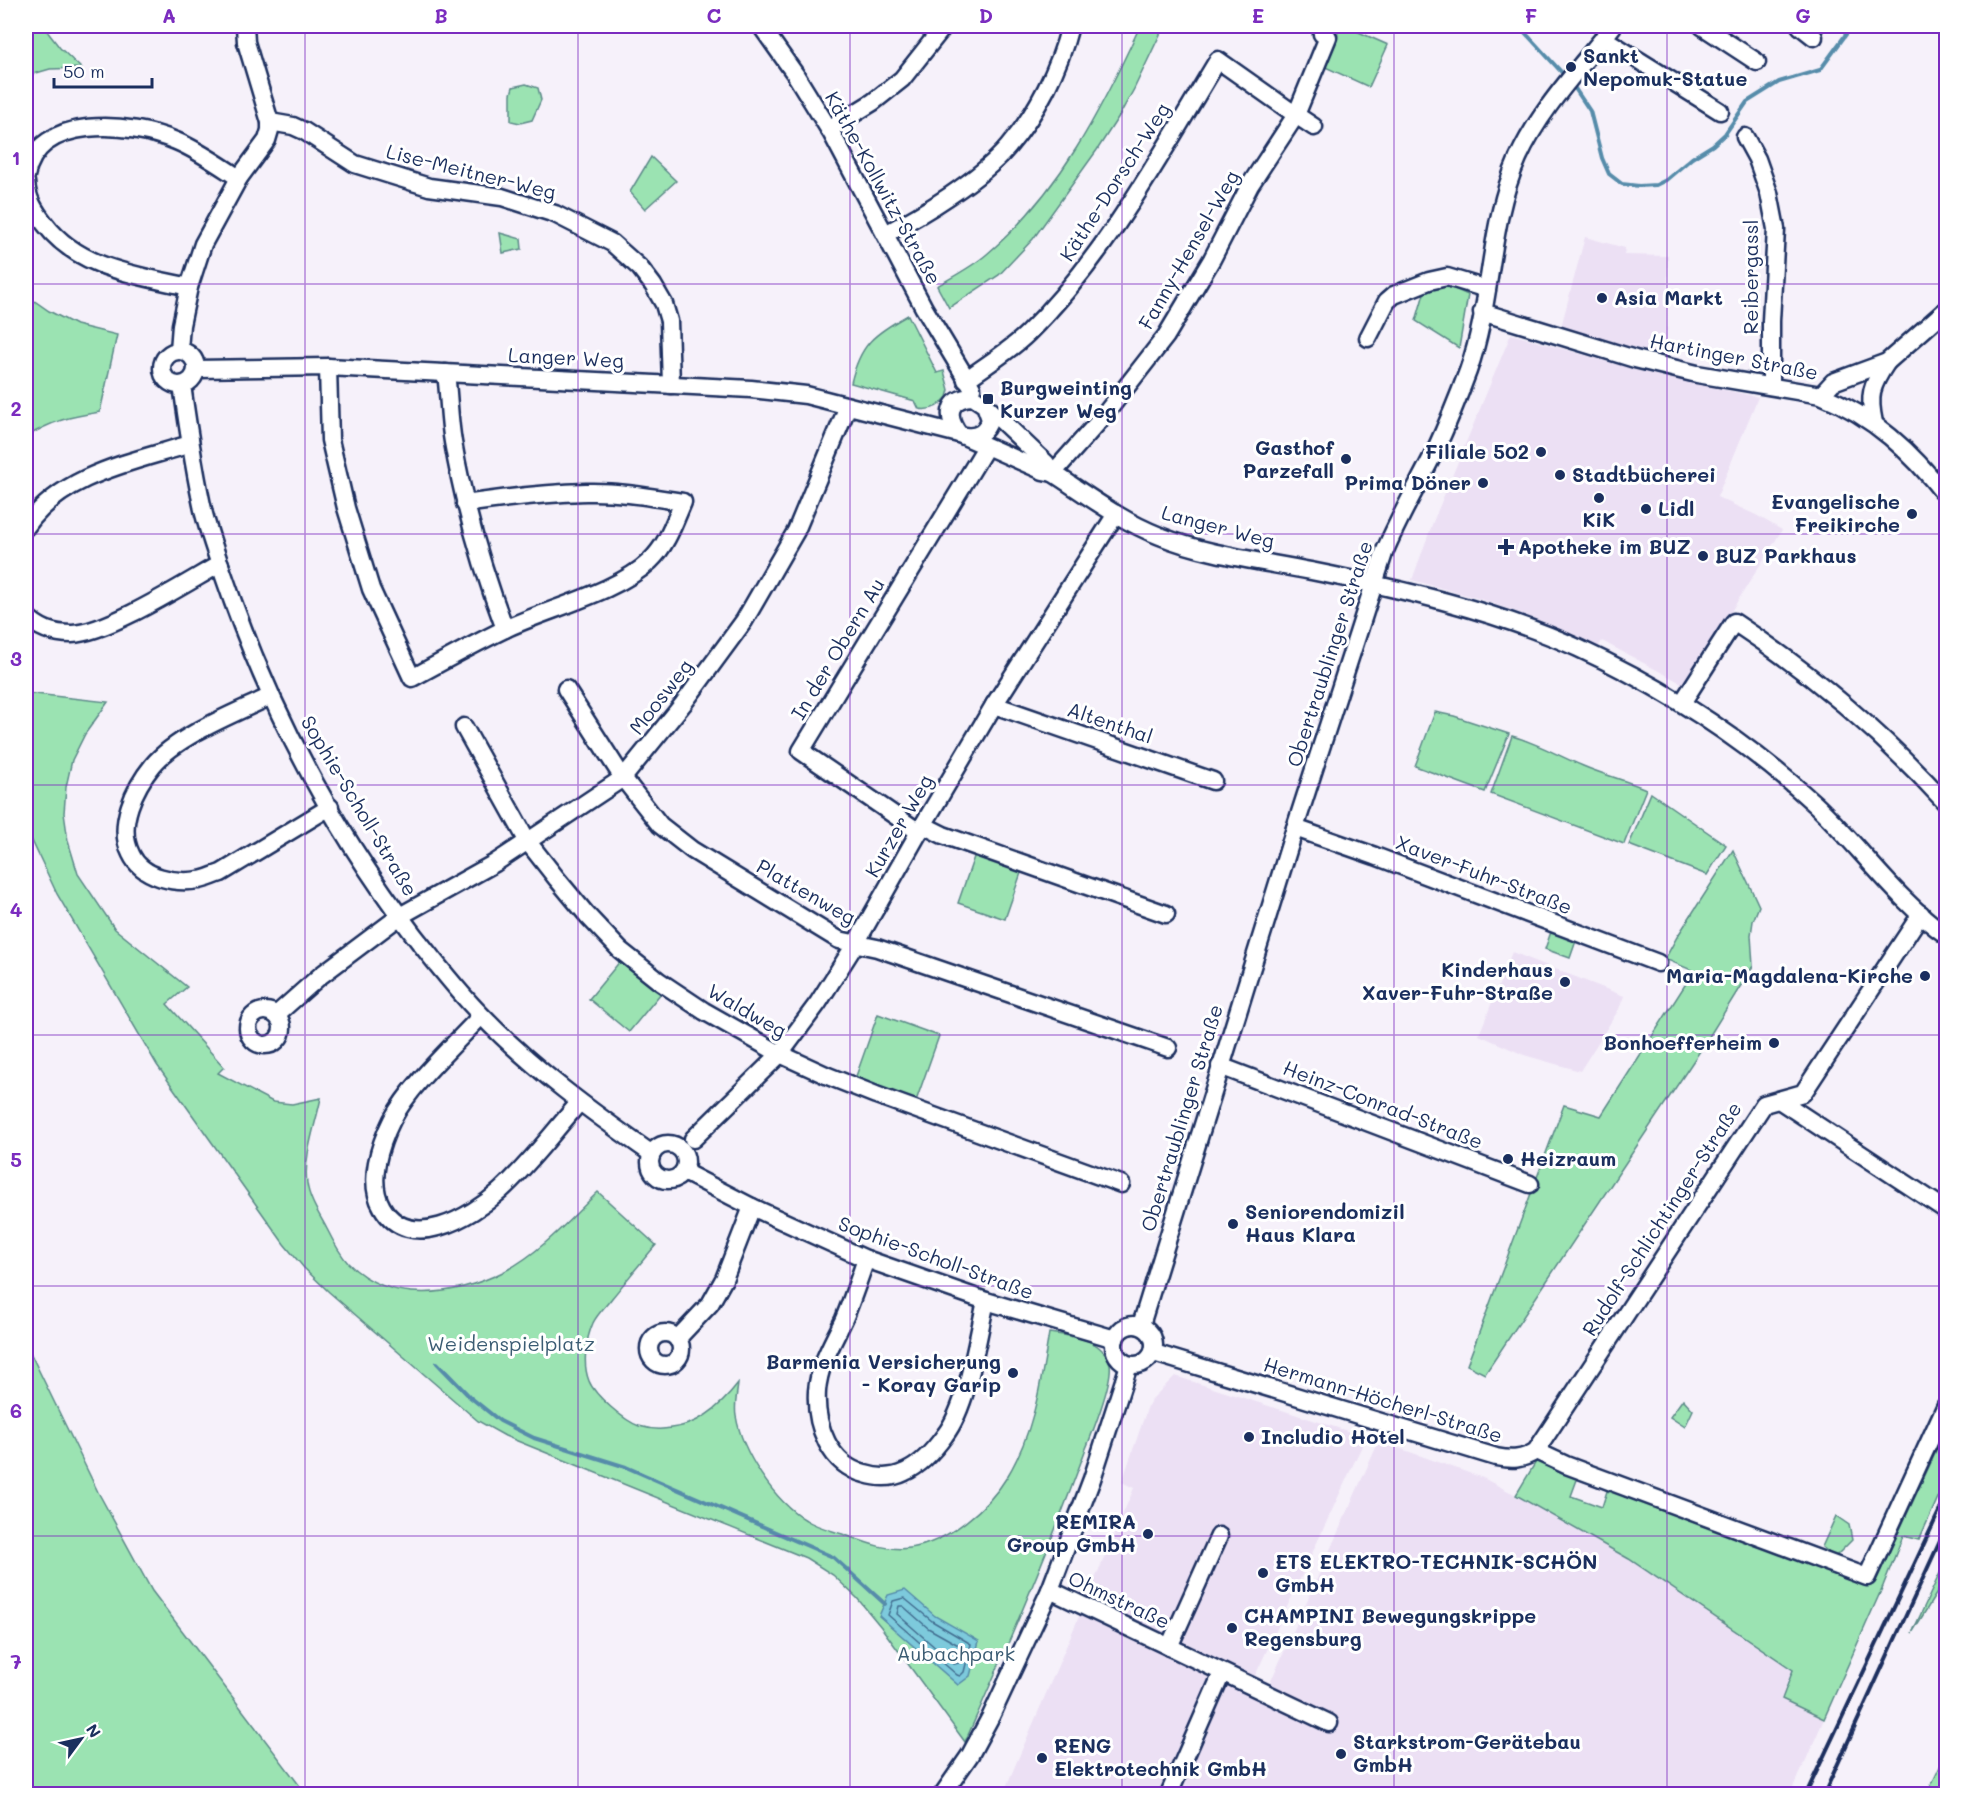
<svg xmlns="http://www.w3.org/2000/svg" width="1972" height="1820" viewBox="0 0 1972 1820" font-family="Mali,sans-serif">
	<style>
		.built { fill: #ece0f4 }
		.green { fill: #9be3b2; stroke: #5b8988; stroke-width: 1.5 }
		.water { fill: #7dcadc; stroke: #568caa; stroke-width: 1.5 }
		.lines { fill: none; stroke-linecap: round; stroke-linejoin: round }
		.shore { stroke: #426d90; stroke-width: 1.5 }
		.stream { stroke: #568caa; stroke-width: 4 }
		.minor-casing { stroke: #1b2f5e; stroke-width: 21 }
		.minor { stroke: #fff; stroke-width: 16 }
		.rail { stroke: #1b2f5e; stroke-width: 4 }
		.grid { fill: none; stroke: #7b2cbf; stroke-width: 1.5; stroke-opacity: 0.55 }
		.poi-dot { fill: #1b2f5e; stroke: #fff; stroke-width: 2 }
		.labels { text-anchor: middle; stroke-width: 6; stroke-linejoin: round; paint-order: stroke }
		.poi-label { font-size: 20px; font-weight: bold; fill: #1b2f5e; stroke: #fff; text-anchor: start }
		.street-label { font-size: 20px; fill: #1b2f5e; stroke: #fff }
		.park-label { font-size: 20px; fill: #3b5c73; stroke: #fff }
		.neatline { fill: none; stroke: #7b2cbf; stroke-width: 2 }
		.grid-label { font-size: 20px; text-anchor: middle; font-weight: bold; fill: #7b2cbf }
	</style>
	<rect width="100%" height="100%" fill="#f6f1fa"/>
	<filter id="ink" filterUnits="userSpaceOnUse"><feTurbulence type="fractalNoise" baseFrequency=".0167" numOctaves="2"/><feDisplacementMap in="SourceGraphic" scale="12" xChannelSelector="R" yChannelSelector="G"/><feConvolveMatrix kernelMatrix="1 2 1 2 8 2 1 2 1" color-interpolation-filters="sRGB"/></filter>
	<g filter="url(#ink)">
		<!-- built -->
		<g class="built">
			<polygon points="1585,237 1625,248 1624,255 1668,256 1667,357 1561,327"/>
			<polygon points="1511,334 1651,374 1758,397 1717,497 1756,515 1782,530 1685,685 1602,641 1598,647 1536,619 1480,599 1412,580 1433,522"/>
			<polygon points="1512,952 1624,996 1619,1009 1580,1071 1524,1055 1479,1035"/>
			<polygon points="1175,1376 1366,1437 1255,1676 1270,1683 1379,1441 1483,1478 1516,1495 1629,1559 1794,1670 1782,1699 1824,1719 1791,1794 1003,1794 1134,1488 1122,1482 1148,1406 1153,1398"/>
		</g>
		<!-- green -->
		<g class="green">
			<polygon points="26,26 43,26 60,48 81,68 50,69 26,76"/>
			<path d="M1140,26H1164L1134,89L1119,116L1097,150L1033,239L999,275L949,308L937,286C954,276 972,267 987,254C1060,192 1101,110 1140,26Z"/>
			<polygon points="1341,26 1345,26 1388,45 1369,87 1323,66"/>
			<polygon points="526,84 538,88 541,100 532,120 520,123 511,121 511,94 513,87"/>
			<polygon points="651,157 676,181 645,209 630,192"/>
			<polygon points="500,233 521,239 522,249 503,253"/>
			<polygon points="1438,285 1450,287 1468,295 1459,348 1416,321 1425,290"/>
			<path d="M26,295L49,311L76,325L117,335L100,412C69,417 54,420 26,437Z"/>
			<path d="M908,315L937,373L944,371L949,390L947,397C940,406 930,411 919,409L915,401L851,383C860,344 874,334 908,315Z"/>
			<path d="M26,693L108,702L85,734L72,760L66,787L64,813L68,841L78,874L115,929L187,987L167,1004L224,1067L218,1073L273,1102L292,1104L321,1098C316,1123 303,1158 307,1183C309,1199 319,1214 327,1229C333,1241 339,1253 348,1263C391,1306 455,1296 505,1271C541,1252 569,1220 598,1192L656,1245C641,1262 627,1280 612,1298C606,1306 597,1314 593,1323C586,1339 582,1364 589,1381C595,1396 625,1421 639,1426C649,1429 661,1430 671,1428C700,1425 721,1406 738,1384C737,1394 734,1406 736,1416C742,1452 774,1501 806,1520C818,1528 835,1531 848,1536C869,1544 888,1551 910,1548C947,1543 989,1507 1007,1477C1034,1433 1041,1382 1049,1333C1071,1336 1103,1338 1110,1364C1113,1381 1092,1434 1085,1451C1049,1550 1008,1646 965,1742L881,1627L857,1598L833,1575L806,1558L505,1436L478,1421L329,1292L304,1268L284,1244L157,1065L57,894L26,828Z"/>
			<polygon points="1435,712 1454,716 1509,734 1485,792 1415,766"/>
			<path d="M1512,736C1537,743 1559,756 1583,766C1604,775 1625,780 1646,789L1624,844L1491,794Z"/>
			<polygon points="1651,793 1726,845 1707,875 1629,845"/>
			<polygon points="1733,850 1759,906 1753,921 1751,935 1753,966 1702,1048 1485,1374 1467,1365 1564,1105 1601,1116 1694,971 1665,959 1677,937"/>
			<polygon points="975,854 1022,870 1005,919 958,903"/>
			<polygon points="1552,929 1577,938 1570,958 1545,949"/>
			<polygon points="621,960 661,993 629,1032 589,999"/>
			<polygon points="878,1014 939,1036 916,1101 855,1079"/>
			<polygon points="26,1344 98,1492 152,1591 306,1794 26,1794"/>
			<polygon points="1683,1399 1693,1410 1685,1427 1670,1417"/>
			<polygon points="1946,1430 1946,1480 1919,1540 1903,1536 1883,1586 1824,1719 1782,1699 1793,1670 1629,1559 1516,1495 1537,1460 1578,1477 1571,1496 1602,1507 1608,1488 1875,1583"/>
			<polygon points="1836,1516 1849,1525 1852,1540 1835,1557 1822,1547"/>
			<polygon points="1946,1560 1946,1578 1912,1633"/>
			<polygon points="1946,1754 1946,1785 1942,1794 1927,1794"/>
		</g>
		<!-- water -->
		<polygon class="water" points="905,1590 935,1616 979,1641 970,1676 958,1685 879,1616 888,1595"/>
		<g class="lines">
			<!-- shore -->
			<g class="shore">
				<polygon points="904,1598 932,1621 971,1644 964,1672 960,1676 957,1675 888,1615 893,1601"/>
				<polygon points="899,1606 903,1606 928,1628 962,1647 959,1663 954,1664 897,1614"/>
			</g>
			<!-- stream -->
			<g class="stream">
				<polyline points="1519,26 1565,76"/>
				<polyline points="1572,84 1590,111 1602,158 1609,174 1622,184 1639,186 1656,185 1666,180 1692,158 1713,145 1725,134 1747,102 1779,82 1820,70 1852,26"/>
				<polyline points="437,1363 470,1397 500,1421 534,1438 626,1467 833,1557 885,1604"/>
			</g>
			<defs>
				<g id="minor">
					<polyline points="761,26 795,74 832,134 924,308 972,388"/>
					<polyline points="1702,26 1757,62"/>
					<polyline points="1800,26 1814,37"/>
					<polyline points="1603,38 1720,111"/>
					<polyline points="270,122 293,126 304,131 355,164 429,187 502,197 555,214 612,243 640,268 653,285 664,304 669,321 671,385"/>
					<polyline points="829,129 873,102 902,79 944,26"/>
					<polyline points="1745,137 1757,159 1769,193 1776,229 1771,321 1771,386"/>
					<path d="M26,176C37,113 132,122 176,141C198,150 219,165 239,178"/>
					<path d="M26,182C27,199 35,211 45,224C79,269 137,275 189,287"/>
					<path d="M885,234C922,215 981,179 1008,147C1037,113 1059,69 1070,26"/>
					<path d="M1482,312L1635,359L1697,374L1821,395C1873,416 1912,452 1946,496"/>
					<polyline points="1368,338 1387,301 1394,295 1429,281 1447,277 1487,289"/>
					<polyline points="179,350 181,325 189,287 203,244 239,178 267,140 270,130 270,122 246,42 245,26"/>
					<circle cx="179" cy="368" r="17"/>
					<path d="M328,367L330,440L346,508L371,589L412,678C443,661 474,644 505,629C547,609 618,592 650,561C667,545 674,523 683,502C651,497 618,491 586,492C545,493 505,498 465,504"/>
					<polyline points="196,369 328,367 751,389 806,395 959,434"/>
					<path d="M446,373C449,396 449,419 453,442C464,506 482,568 505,629"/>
					<path d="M966,380C986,365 1010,351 1028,333C1107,255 1161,154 1218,60L1296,115L1328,37L1322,34L1325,26"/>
					<path d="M182,385C188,428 194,471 204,514C212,544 223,573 233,602C276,720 337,834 413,934C435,962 457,991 482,1016C533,1069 592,1112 652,1154"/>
					<polyline points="1821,395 1833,382 1887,362 1946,310"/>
					<polyline points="987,407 1046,463 1053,473"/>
					<path d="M1874,423C1868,395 1871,386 1887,362"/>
					<path d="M965,436C978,438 986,432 990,419L985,405L973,397C947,398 946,417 959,434L1043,471L1053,473C1087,495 1121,521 1160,536C1207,555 1261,561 1311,571C1401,589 1494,610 1578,648C1665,688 1744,739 1815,804C1860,846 1895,899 1946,935"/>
					<polyline points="1053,473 1102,418 1166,336 1212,259 1250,185 1296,115 1314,127"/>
					<path d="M26,527C62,474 133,462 190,444"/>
					<path d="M26,616C39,629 53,634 72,634C108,633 186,583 220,564"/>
					<polyline points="566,689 623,778 660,825 692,850 839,940 877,948 1168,1048"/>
					<path d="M271,696C236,713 178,735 153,765C135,787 116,825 131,854C142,878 176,884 199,880C206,879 214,875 221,873L330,807"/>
					<path d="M1682,703L1734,622C1813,674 1883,734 1946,803"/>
					<polyline points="994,705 1213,781"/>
					<polyline points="464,727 528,842 557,879 587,915 620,950 659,981 704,1011 780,1054 828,1076 876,1095 1121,1184"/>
					<polyline points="923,825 943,835 1166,914"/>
					<polyline points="1295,828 1375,856 1658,963"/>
					<polyline points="919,832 801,751 986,447"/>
					<circle cx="265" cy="1028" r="17"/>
					<polyline points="276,1015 320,976 400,916 495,863 623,778 683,704 744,621 796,531 848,406"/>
					<path d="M481,1016C454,1045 410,1085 392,1120C380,1144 367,1182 382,1207C409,1254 471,1217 500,1191C529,1165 553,1132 579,1103"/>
					<polyline points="1220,1066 1530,1184"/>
					<polyline points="1779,1100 1946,1210"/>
					<polyline points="693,1139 780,1054 818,1003 856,943 919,832 994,705 1116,514"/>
					<circle cx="668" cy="1162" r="18"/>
					<polyline points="684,1172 752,1207 866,1259 986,1301 1115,1339"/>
					<path d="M866,1259C859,1279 852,1300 844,1319C833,1343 819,1364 817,1391C815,1425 829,1465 865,1474C878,1478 893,1478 905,1472C921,1465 935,1449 945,1435C968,1405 977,1340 986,1301"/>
					<circle cx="1134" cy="1345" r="20"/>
					<path d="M1141,1325L1295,828L1384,553C1399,517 1418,485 1435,451C1447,425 1458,398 1468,371C1493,302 1488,225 1518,158C1540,109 1580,68 1613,26"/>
					<circle cx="665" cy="1349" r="16"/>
					<polyline points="677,1339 710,1304 724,1279 752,1207"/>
					<path d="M1154,1353L1496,1457C1512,1460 1522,1460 1536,1451L1764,1104L1803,1093L1921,914"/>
					<polyline points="1536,1451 1566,1465 1867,1577 1946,1405"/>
					<polyline points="1050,1590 1329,1723"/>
					<polyline points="1169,1647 1219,1536"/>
					<polyline points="943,1794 970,1755 991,1716 1050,1590 1092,1479 1129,1365"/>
					<polyline points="1169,1794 1222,1673"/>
				</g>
			</defs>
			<!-- minor casing -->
			<use href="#minor" class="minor-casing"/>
			<!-- minor -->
			<use href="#minor" class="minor"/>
			<!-- rail -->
			<g class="rail">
				<polyline points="1806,1794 1946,1497"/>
				<polyline points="1824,1794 1946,1528"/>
			</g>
		</g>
	</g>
	<!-- grid -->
	<path class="grid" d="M305,26V1794M578,26V1794M850,26V1794M1122,26V1794M1394,26V1794M1667,26V1794M26,284H1946M26,534H1946M26,785H1946M26,1035H1946M26,1286H1946M26,1536H1946"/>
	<!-- markers -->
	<g class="poi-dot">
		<circle cx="1571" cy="67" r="6"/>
		<circle cx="1602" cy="298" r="6"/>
		<rect x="982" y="393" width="12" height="12" rx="3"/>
		<circle cx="1541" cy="452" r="6"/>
		<circle cx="1346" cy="459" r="6"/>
		<circle cx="1560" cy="475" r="6"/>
		<circle cx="1483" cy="483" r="6"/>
		<circle cx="1599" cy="498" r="6"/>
		<circle cx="1646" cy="509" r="6"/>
		<circle cx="1912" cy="514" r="6"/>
		<path d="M1503 538h6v6h6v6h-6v6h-6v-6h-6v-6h6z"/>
		<circle cx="1703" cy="556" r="6"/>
		<circle cx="1925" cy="976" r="6"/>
		<circle cx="1565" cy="982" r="6"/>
		<circle cx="1774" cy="1043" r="6"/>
		<circle cx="1508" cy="1159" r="6"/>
		<circle cx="1233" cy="1224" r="6"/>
		<circle cx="1013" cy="1373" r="6"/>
		<circle cx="1249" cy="1437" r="6"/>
		<circle cx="1148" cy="1534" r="6"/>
		<circle cx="1263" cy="1573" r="6"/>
		<circle cx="1232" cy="1628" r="6"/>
		<circle cx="1341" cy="1754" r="6"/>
		<circle cx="1042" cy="1758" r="6"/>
	</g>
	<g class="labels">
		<!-- poi labels -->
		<g class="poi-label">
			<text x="1583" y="63">Sankt<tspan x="1583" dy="23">Nepomuk-Statue</tspan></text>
			<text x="1614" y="305">Asia Markt</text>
			<text x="1000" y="395">Burgweinting<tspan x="1000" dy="23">Kurzer Weg</tspan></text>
			<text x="1334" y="455" text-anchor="end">Gasthof<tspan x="1334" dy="23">Parzefall</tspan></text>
			<text x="1529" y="459" text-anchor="end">Filiale 502</text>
			<text x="1572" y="482">Stadtbücherei</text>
			<text x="1471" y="490" text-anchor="end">Prima Döner</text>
			<text x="1900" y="509" text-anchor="end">Evangelische<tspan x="1900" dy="23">Freikirche</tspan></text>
			<text x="1658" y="516">Lidl</text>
			<text x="1599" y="527" text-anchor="middle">KiK</text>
			<text x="1518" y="554">Apotheke im BUZ</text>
			<text x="1715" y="563">BUZ Parkhaus</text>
			<text x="1553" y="977" text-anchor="end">Kinderhaus<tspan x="1553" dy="23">Xaver-Fuhr-Straße</tspan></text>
			<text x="1913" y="983" text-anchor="end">Maria-Magdalena-Kirche</text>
			<text x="1762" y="1050" text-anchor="end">Bonhoefferheim</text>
			<text x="1520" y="1166">Heizraum</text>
			<text x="1245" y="1219">Seniorendomizil<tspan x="1245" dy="23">Haus Klara</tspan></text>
			<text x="1001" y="1369" text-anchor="end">Barmenia Versicherung<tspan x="1001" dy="23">- Koray Garip</tspan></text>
			<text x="1261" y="1444">Includio Hotel</text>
			<text x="1136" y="1529" text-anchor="end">REMIRA<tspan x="1136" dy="23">Group GmbH</tspan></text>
			<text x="1275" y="1569">ETS ELEKTRO-TECHNIK-SCHÖN<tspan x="1275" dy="23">GmbH</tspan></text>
			<text x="1244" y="1623">CHAMPINI Bewegungskrippe<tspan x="1244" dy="23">Regensburg</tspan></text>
			<text x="1353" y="1749">Starkstrom-Gerätebau<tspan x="1353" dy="23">GmbH</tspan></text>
			<text x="1054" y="1753">RENG<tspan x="1054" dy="23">Elektrotechnik GmbH</tspan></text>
		</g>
		<!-- street labels -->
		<g class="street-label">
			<text transform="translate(471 172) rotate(14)" y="7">Lise-Meitner-Weg</text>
			<text transform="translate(1115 182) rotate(-57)" y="7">Käthe-Dorsch-Weg</text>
			<text transform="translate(883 188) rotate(61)" y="7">Käthe-Kollwitz-Straße</text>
			<text transform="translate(1189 250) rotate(-60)" y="7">Fanny-Hensel-Weg</text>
			<text transform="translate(1751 277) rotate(-90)" y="7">Reibergassl</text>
			<text transform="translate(1734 357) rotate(11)" y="7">Hartinger Straße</text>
			<text transform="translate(566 358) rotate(3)" y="7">Langer Weg</text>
			<text transform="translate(1218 527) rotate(15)" y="7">Langer Weg</text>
			<text transform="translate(838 649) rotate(-59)" y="7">In der Obern Au</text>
			<text transform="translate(1330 654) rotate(-72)" y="7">Obertraublinger Straße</text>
			<text transform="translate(661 697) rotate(-52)" y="7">Moosweg</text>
			<text transform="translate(1110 723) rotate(19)" y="7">Altenthal</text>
			<text transform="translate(359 806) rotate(59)" y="7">Sophie-Scholl-Straße</text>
			<text transform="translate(899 826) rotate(-60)" y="7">Kurzer Weg</text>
			<text transform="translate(1484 875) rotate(21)" y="7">Xaver-Fuhr-Straße</text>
			<text transform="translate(806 892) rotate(30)" y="7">Plattenweg</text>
			<text transform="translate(747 1011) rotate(30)" y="7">Waldweg</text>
			<text transform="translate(1383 1105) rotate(21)" y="7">Heinz-Conrad-Straße</text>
			<text transform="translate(1182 1118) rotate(-73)" y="7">Obertraublinger Straße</text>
			<text transform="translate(1662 1219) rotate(-57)" y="7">Rudolf-Schlichtinger-Straße</text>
			<text transform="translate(936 1258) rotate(20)" y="7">Sophie-Scholl-Straße</text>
			<text transform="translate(1383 1400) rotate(17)" y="7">Hermann-Höcherl-Straße</text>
			<text transform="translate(1119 1600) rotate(25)" y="7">Ohmstraße</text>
		</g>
		<!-- park labels -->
		<g class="park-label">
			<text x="511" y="1351">Weidenspielplatz</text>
			<text x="956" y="1661">Aubachpark</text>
		</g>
	</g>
	<!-- margin -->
	<rect width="1972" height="1820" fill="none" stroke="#fff" stroke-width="66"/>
	<!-- north arrow -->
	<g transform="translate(81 1739) rotate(57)" stroke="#ffffff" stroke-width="4.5" paint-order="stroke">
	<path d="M0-4.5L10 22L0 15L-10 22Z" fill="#1b2f5e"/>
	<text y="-9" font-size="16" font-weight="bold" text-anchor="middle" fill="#1b2f5e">N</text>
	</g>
	<!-- scale -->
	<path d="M54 78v9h98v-9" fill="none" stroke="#1b2f5e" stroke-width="3"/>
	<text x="63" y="78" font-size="18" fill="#1b2f5e" stroke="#ffffff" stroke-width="4.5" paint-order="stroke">50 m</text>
	<rect x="33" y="33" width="1906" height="1754" class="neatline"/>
	<g class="grid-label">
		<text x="169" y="23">A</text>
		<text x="441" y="23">B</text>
		<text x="714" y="23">C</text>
		<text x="986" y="23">D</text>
		<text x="1258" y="23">E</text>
		<text x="1531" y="23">F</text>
		<text x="1803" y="23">G</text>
		<text x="16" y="165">1</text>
		<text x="16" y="416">2</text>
		<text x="16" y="666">3</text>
		<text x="16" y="917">4</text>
		<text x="16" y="1167">5</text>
		<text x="16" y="1418">6</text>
		<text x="16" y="1669">7</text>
	</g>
</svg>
